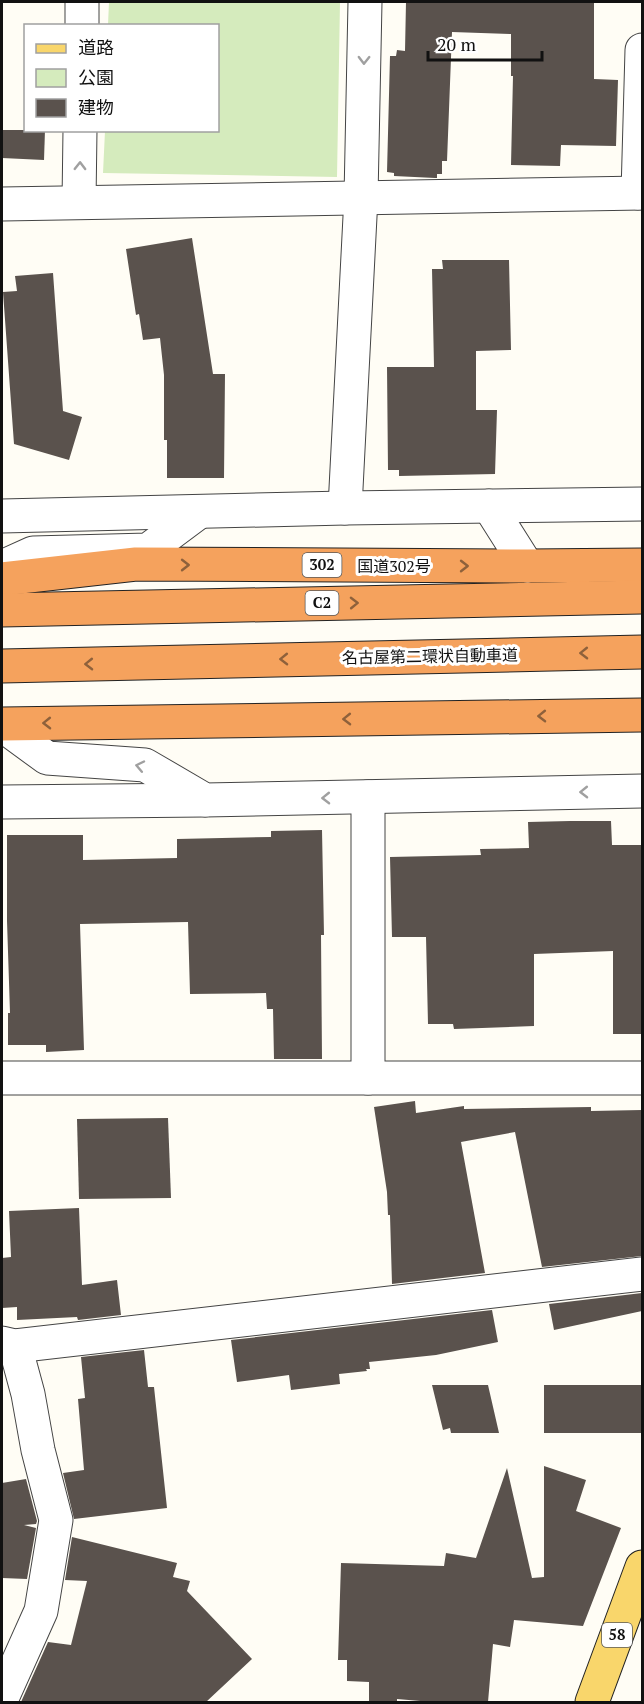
<svg xmlns="http://www.w3.org/2000/svg" width="644" height="1704" viewBox="0 0 644 1704" font-family="'PT Serif','Noto Sans JP',serif">
	<style>
		.green { fill: #d5ebbd }
		.building { fill: #5a524d }
		.lines { fill: none; stroke-linecap: round; stroke-linejoin: round }
		.street-casing { stroke: #444; stroke-width: 35 }
		.primary-casing { stroke: #222; stroke-width: 35 }
		.highway-casing { stroke: #222; stroke-width: 35 }
		.street { stroke: #fff; stroke-width: 33 }
		.primary { stroke: #f9d66b; stroke-width: 33 }
		.highway { stroke: #f5a25d; stroke-width: 33 }
		.oneway { stroke: #a0a0a0 }
		.oneway2 { stroke: #8e613b }
		.labels { text-anchor: middle; stroke-width: 6; stroke-linejoin: round; paint-order: stroke }
		.shield { fill: #fff; stroke: #585858; stroke-width: 1.5 }
		.shield-label { font-size: 15px; font-weight: bold; fill: #111 }
		.street-label { font-size: 16px; fill: #111; stroke: #fff }
	</style>
	<rect width="100%" height="100%" fill="#fffdf5"/>
	<!-- green -->
	<polygon class="green" points="109,2 340,2 337,177 103,173 105,131 218,130 218,26 108,25"/>
	<!-- building -->
	<g class="building">
		<polygon points="406,2 594,2 594,79 618,80 616,146 561,145 560,166 511,165 513,76 511,76 511,34 452,32 447,161 442,161 442,174 437,174 437,178 435,178 394,176 394,173 387,172 390,56 396,56 397,50 405,51"/>
		<polygon points="2,130 45,130 44,160 2,158"/>
		<polygon points="192,238 213,374 225,374 224,478 167,478 167,440 164,440 164,375 160,338 143,340 139,314 136,315 126,249"/>
		<polygon points="442,260 509,260 511,350 476,351 476,410 497,410 495,474 399,476 399,470 388,470 387,367 434,367 432,269 443,269"/>
		<polygon points="53,273 63,411 82,417 69,460 14,444 3,292 17,291 15,276"/>
		<polygon points="570,821 611,821 612,845 642,845 642,1034 613,1034 613,951 534,954 534,1026 454,1029 453,1024 428,1024 426,937 392,937 390,857 481,855 480,849 529,848 528,822"/>
		<polygon points="322,830 324,935 321,935 322,1059 274,1059 273,1009 267,1009 266,993 190,994 188,922 80,924 84,1050 46,1052 46,1045 8,1045 8,1013 10,1013 7,921 7,835 83,835 83,860 177,858 177,839 271,837 271,831"/>
		<polygon points="415,1101 416,1113 464,1106 464,1109 591,1107 591,1111 642,1110 642,1256 542,1267 515,1132 461,1142 485,1273 392,1284 390,1215 388,1215 387,1192 374,1107"/>
		<polygon points="168,1118 171,1198 79,1199 77,1119"/>
		<polygon points="79,1208 82,1285 117,1280 121,1315 78,1320 77,1317 17,1320 17,1307 2,1308 2,1258 11,1257 9,1211"/>
		<polygon points="642,1293 642,1311 554,1330 549,1304"/>
		<polygon points="492,1310 498,1342 436,1355 369,1362 370,1369 366,1369 367,1371 339,1374 340,1384 291,1390 289,1375 237,1382 231,1340"/>
		<polygon points="144,1350 148,1387 154,1387 167,1508 74,1519 63,1473 84,1470 78,1399 85,1398 81,1357"/>
		<polygon points="432,1385 488,1385 499,1433 451,1433 450,1428 443,1430"/>
		<rect x="544" y="1385" width="98" height="48"/>
		<polygon points="544,1466 586,1480 576,1511 621,1528 583,1626 514,1620 510,1647 493,1644 488,1702 432,1702 397,1699 397,1701 369,1701 369,1682 347,1681 347,1660 338,1660 341,1563 444,1566 446,1553 476,1558 507,1468 532,1578 544,1577"/>
		<polygon points="26,1479 37,1521 36,1524 24,1525 36,1528 27,1579 2,1578 2,1483"/>
		<polygon points="72,1537 177,1563 173,1577 190,1581 187,1591 252,1659 206,1702 21,1702 48,1642 71,1645 87,1581 65,1580"/>
	</g>
	<g class="lines">
		<defs>
			<g id="street">
				<polyline points="82,26 82,2"/>
				<polyline points="638,193 642,50"/>
				<polyline points="79,202 80,130"/>
				<polyline points="2,204 642,193"/>
				<polyline points="489,506 527,566"/>
				<polyline points="345,508 361,197 365,2"/>
				<polyline points="2,516 345,508 642,504"/>
				<polyline points="2,567 33,553 148,550 199,512"/>
				<polyline points="2,725 47,758 145,765 205,800 642,791"/>
				<polyline points="368,797 368,1078"/>
				<polyline points="2,802 205,800"/>
				<polyline points="2,1078 642,1078"/>
				<polyline points="2,1343 15,1346 642,1274"/>
				<polyline points="2,1698 41,1611 56,1520 38,1450 28,1394 15,1346"/>
			</g>
			<polyline id="primary" points="592,1702 642,1567"/>
			<g id="highway">
				<polyline points="2,579 136,564 527,566 642,565"/>
				<polyline points="2,610 642,597"/>
				<polyline points="2,666 642,652"/>
				<polyline points="2,724 642,715"/>
			</g>
		</defs>
		<!-- street casing -->
		<use href="#street" class="street-casing"/>
		<!-- primary casing -->
		<use href="#primary" class="primary-casing"/>
		<!-- highway casing -->
		<use href="#highway" class="highway-casing"/>
		<!-- street -->
		<use href="#street" class="street"/>
		<!-- primary -->
		<use href="#primary" class="primary"/>
		<!-- highway -->
		<use href="#highway" class="highway"/>
	</g>
	<!-- one-way arrows -->
	<defs><path id="oneway-chevron" d="M-2-3.5L2.5 0L-2 3.5" fill="none" stroke-width="1.6" stroke-linecap="round" stroke-linejoin="round" transform="scale(1.5)"/></defs>
	<g class="oneway">
		<use href="#oneway-chevron" transform="translate(364 60) rotate(91)"/>
		<use href="#oneway-chevron" transform="translate(80 166) rotate(-89)"/>
		<use href="#oneway-chevron" transform="translate(140 766) rotate(-168)"/>
		<use href="#oneway-chevron" transform="translate(584 792) rotate(179)"/>
		<use href="#oneway-chevron" transform="translate(326 798) rotate(179)"/>
	</g>
	<g class="oneway2">
		<use href="#oneway-chevron" transform="translate(185 565)"/>
		<use href="#oneway-chevron" transform="translate(464 566)"/>
		<use href="#oneway-chevron" transform="translate(354 603) rotate(-1)"/>
		<use href="#oneway-chevron" transform="translate(584 653) rotate(179)"/>
		<use href="#oneway-chevron" transform="translate(284 659) rotate(179)"/>
		<use href="#oneway-chevron" transform="translate(89 664) rotate(179)"/>
		<use href="#oneway-chevron" transform="translate(542 716) rotate(179)"/>
		<use href="#oneway-chevron" transform="translate(347 719) rotate(179)"/>
		<use href="#oneway-chevron" transform="translate(47 723) rotate(179)"/>
	</g>
	<g class="labels">
		<!-- shield labels -->
		<g class="shield">
			<rect x="302.5" y="553" width="39" height="24" rx="4.5"/>
			<rect x="305.5" y="591" width="33" height="24" rx="4.5"/>
			<rect x="602" y="1623" width="30" height="24" rx="4.5"/>
		</g>
		<g class="shield-label">
			<text x="322" y="570">302</text>
			<text x="322" y="608">C2</text>
			<text x="617" y="1640">58</text>
		</g>
		<!-- street labels -->
		<g class="street-label">
			<text x="394" y="572">国道302号</text>
			<text transform="translate(430 656) rotate(-1)" y="6">名古屋第二環状自動車道</text>
		</g>
	</g>
	<!-- border -->
	<rect width="644" height="1704" fill="none" stroke="#111111" stroke-width="6"/>
	<!-- legend -->
	<rect x="24" y="24" width="195" height="108" fill="#ffffff" stroke="#a0a0a0" stroke-width="1.5"/>
	<rect x="36" y="44" width="30" height="9" fill="#f9d66b" stroke="#a0a0a0" stroke-width="1.5"/>
	<text x="78" y="54" font-size="18" fill="#111111">道路</text>
	<rect x="36" y="69" width="30" height="18" fill="#d5ebbd" stroke="#a0a0a0" stroke-width="1.5"/>
	<text x="78" y="84" font-size="18" fill="#111111">公園</text>
	<rect x="36" y="99" width="30" height="18" fill="#5a524d" stroke="#a0a0a0" stroke-width="1.5"/>
	<text x="78" y="114" font-size="18" fill="#111111">建物</text>
	<!-- scale -->
	<path d="M428 51v9h114v-9" fill="none" stroke="#111111" stroke-width="3"/>
	<text x="437" y="51" font-size="18" fill="#111111" stroke="#ffffff" stroke-width="4.5" paint-order="stroke">20 m</text>
</svg>
